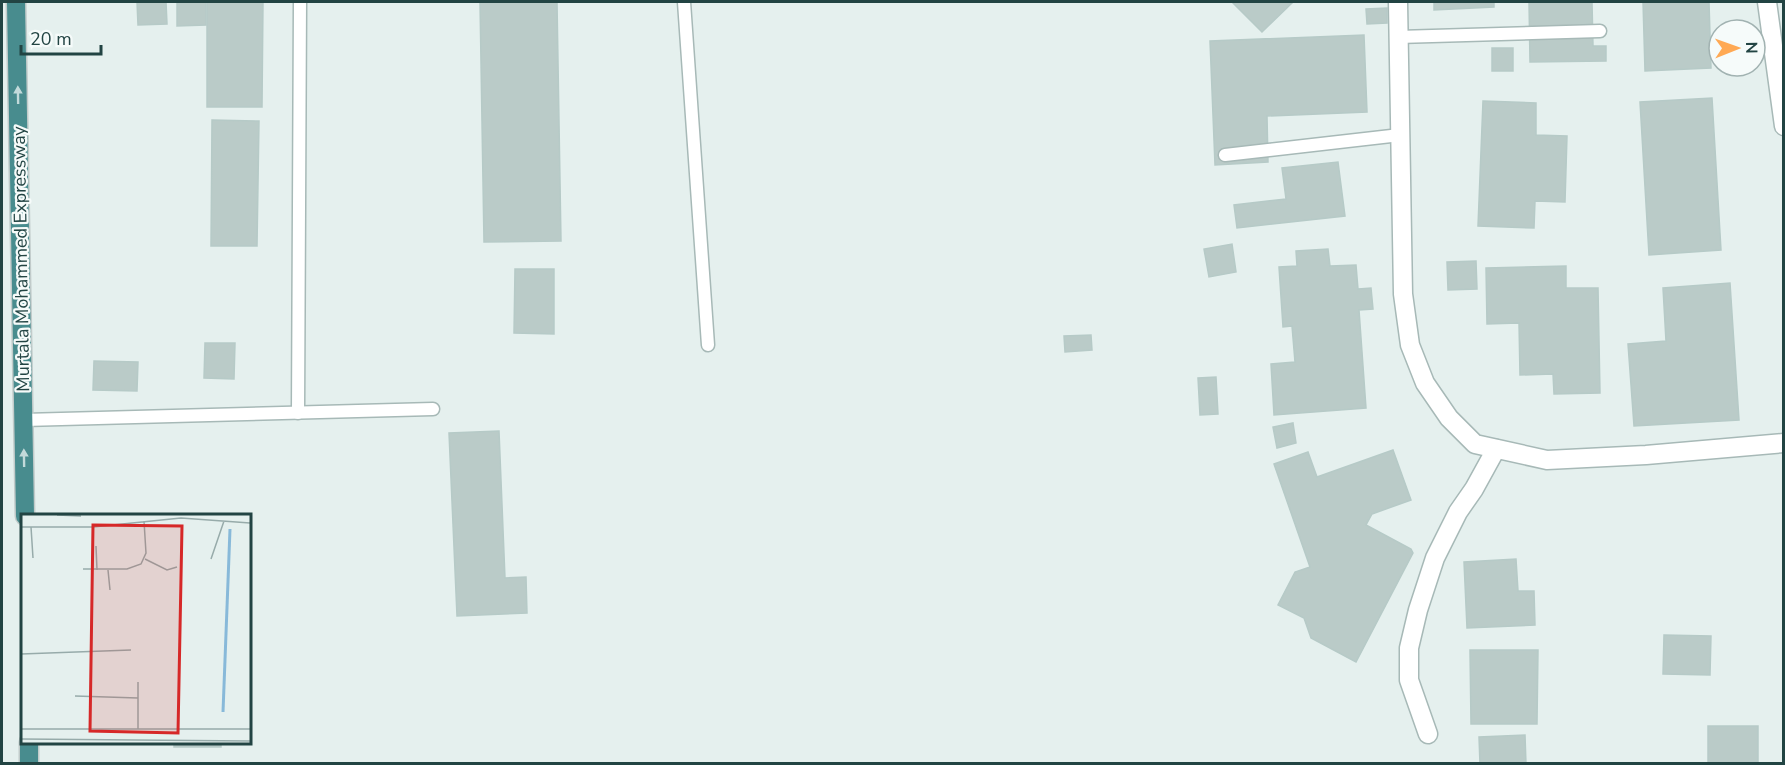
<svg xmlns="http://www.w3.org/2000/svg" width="1785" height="765" viewBox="0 0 1785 765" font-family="'Nunito Sans',sans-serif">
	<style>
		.building { fill: #bacbc8; stroke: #b6cac7; stroke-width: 1.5 }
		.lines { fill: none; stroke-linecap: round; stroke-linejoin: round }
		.service-casing { stroke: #a7b9b7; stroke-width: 15 }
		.minor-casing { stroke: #a7b9b7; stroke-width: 21 }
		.trunk-casing { stroke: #c1cbca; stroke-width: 21 }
		.service { stroke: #fff; stroke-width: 12 }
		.minor { stroke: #fff; stroke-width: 18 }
		.trunk { stroke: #488c8e; stroke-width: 18 }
		.oneway { fill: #c2dada }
		.labels { text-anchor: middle; stroke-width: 4.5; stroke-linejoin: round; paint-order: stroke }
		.street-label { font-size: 18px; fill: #224443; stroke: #f6fbfa }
		.inset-river { fill: none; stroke: #88b9d9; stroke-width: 3 }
		.inset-road { fill: none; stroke: #97abaa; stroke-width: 1.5 }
		.view { fill: #d62828; fill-opacity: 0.15; stroke: #d62828; stroke-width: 3 }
		.inset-edge { fill: none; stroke: #224443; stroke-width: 3 }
	</style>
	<rect width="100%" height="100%" fill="#e5f0ee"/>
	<!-- building -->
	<g class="building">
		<polygon points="137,2 166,2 167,24 138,25"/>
		<polygon points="177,2 206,2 206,25 177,26"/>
		<polygon points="207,2 263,2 262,107 207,107"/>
		<polygon points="480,2 557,2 561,241 484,242"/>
		<polygon points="1232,2 1293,2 1262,32"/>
		<polygon points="1434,2 1494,2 1494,7 1434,10"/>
		<polygon points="1529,2 1592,2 1593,46 1606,46 1606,61 1530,62"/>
		<polygon points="1643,2 1709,2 1711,68 1645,71"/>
		<polygon points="1387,8 1387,23 1367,24 1366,9"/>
		<polygon points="1364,35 1367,112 1267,116 1268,162 1215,165 1210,41"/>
		<rect x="1492" y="48" width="21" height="23"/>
		<polygon points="1712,98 1721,250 1649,255 1640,102"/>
		<polygon points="1483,101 1536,103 1536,135 1567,136 1565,202 1535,201 1534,228 1478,226"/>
		<polygon points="212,120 259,121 257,246 211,246"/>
		<polygon points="1338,162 1345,216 1237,228 1234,205 1286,199 1282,168"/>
		<polygon points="1232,244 1236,272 1209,277 1204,249"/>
		<polygon points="1328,249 1330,266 1356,265 1358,289 1371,288 1373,309 1359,310 1366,408 1274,415 1271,364 1295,362 1292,326 1283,327 1279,267 1297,266 1296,251"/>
		<polygon points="1476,261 1477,289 1448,290 1447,262"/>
		<polygon points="1566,266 1566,288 1598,288 1600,393 1554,394 1553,374 1520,375 1519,323 1487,324 1486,268"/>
		<polygon points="515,269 554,269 554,334 514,333"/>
		<polygon points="1730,283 1739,420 1634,426 1628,344 1666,341 1663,288"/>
		<polygon points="1091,335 1092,350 1065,352 1064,336"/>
		<polygon points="205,343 235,343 234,379 204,378"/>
		<polygon points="94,361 138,362 137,391 93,390"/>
		<polygon points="1216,377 1218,414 1200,415 1198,378"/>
		<polygon points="1293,423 1296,443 1277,448 1273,427"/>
		<polygon points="499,431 505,578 526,577 527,613 457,616 449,433"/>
		<polygon points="1393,450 1411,500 1372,514 1366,525 1411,549 1413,553 1356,662 1311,638 1304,618 1278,605 1295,572 1310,567 1274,464 1308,452 1317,477"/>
		<polygon points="1516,559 1518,591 1534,591 1535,625 1467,628 1464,562"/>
		<polygon points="1664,635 1711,636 1710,675 1663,674"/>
		<polygon points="1470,650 1538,650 1537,724 1471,724"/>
		<polygon points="1708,726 1758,726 1758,763 1708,764"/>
		<polygon points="1525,735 1526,764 1480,764 1479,737"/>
		<rect x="174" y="742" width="47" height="5"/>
	</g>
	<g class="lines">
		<defs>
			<g id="service">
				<polyline points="684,2 708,345"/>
				<polyline points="1398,37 1600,31"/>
				<polyline points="1225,155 1400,135"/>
				<polyline points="298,413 300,2"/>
				<polyline points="24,420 433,409"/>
			</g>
			<g id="minor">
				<polyline points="1398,2 1403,294 1410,345 1425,383 1449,418 1475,444 1547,460 1646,455 1784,443"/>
				<polyline points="1767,2 1784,126"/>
				<polyline points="1428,734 1409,680 1409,648 1418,610 1435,558 1458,512 1474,489 1496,449"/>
			</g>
			<g id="trunk">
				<polyline points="16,2 25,516"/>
				<polyline points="29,742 29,764"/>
			</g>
		</defs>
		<!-- service casing -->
		<use href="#service" class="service-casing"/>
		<!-- minor casing -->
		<use href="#minor" class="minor-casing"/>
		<!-- trunk casing -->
		<use href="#trunk" class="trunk-casing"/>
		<!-- service -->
		<use href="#service" class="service"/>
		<!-- minor -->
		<use href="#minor" class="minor"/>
		<!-- trunk -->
		<use href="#trunk" class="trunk"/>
	</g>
	<!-- one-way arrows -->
	<defs><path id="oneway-solid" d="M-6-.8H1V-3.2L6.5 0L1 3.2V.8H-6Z" transform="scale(1.5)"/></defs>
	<g class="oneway">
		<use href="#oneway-solid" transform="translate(18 95) rotate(-91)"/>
		<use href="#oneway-solid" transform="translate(24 458) rotate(-91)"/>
	</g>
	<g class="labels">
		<!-- street labels -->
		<g class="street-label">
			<text transform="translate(21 259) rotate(-91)" y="6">Murtala Mohammed Expressway</text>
		</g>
	</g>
	<!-- overview -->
	<g transform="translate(21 514)">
		<rect width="230" height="230" fill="#e5f0ee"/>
		<path class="inset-river" d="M202,198L209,15"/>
		<path class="inset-road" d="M36,1L60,2M0,13H72L160,4L229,9M10,13L12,44M75,32L76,56M124,45L146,56L156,53M190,45L203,7M62,55H106L120,50L125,39L123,7M87,56L89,76M0,140L110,136M117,168V215M54,182L117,184M0,215H229M0,225L229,227"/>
		<path class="view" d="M72,11L161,12L157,219L69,217Z"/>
		<rect width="230" height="230" class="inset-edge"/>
	</g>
	<!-- border -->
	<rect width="1785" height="765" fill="none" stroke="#224443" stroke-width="6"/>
	<!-- north arrow -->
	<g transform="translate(1737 48) rotate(89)"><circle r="28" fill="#f6fbfa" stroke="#a1b2b1" stroke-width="1.5"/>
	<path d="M0-4.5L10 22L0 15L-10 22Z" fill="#ffa954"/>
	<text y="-9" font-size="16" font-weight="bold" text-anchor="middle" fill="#224443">N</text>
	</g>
	<!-- scale -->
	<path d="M21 45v9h80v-9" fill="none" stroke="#224443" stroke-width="3"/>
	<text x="30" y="45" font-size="18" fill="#224443" stroke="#f6fbfa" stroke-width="4.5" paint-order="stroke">20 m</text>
</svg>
